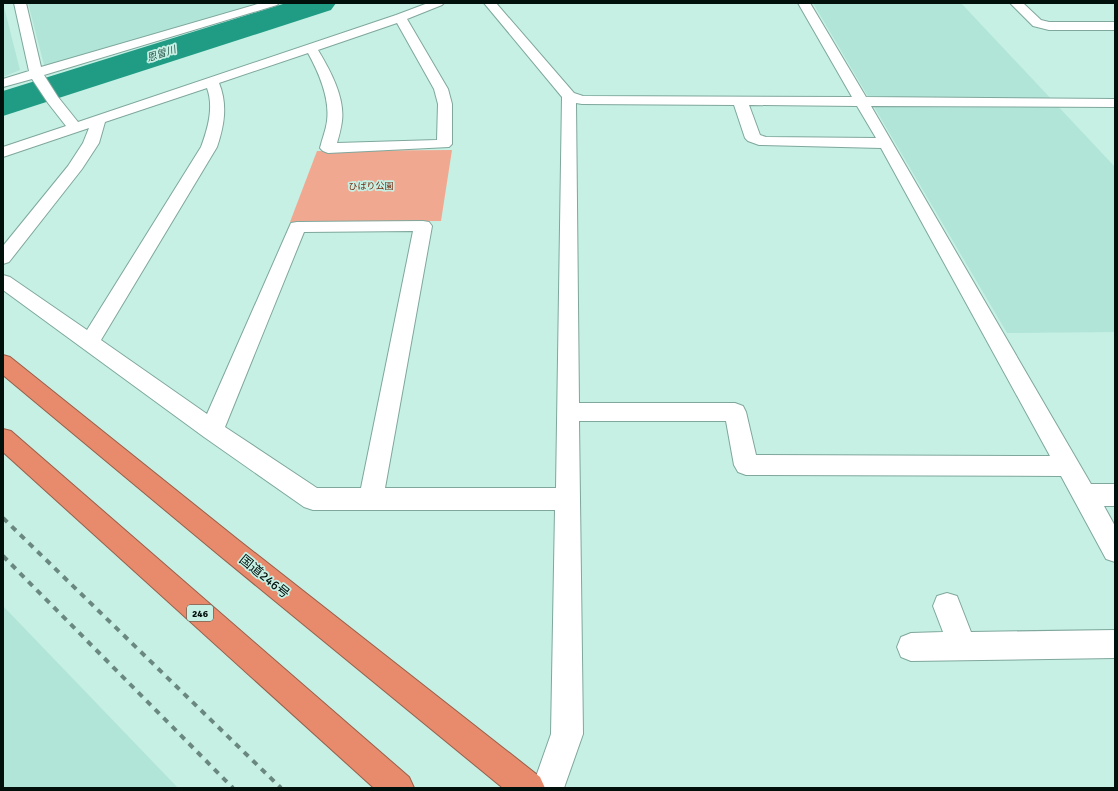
<svg xmlns="http://www.w3.org/2000/svg" width="1118" height="791" viewBox="0 0 1118 791" font-family="Signika,'Noto Sans JP',sans-serif">
	<style>
		.built { fill: #b1e5d7 }
		.green { fill: #f1a891 }
		.lines { fill: none; stroke-linecap: round; stroke-linejoin: round }
		.river { fill: #209c85; fill-rule: evenodd }
		.minor-casing { stroke: #7fa79c; stroke-width: 2 }
		.highway-casing { stroke: #985f4a; stroke-width: 2 }
		.minor { fill: #fff; fill-rule: evenodd }
		.highway { fill: #e88a6c; fill-rule: evenodd }
		.rail { stroke: #6b8880; stroke-width: 4; stroke-dasharray: 6 6; stroke-linecap: butt }
		.labels { text-anchor: middle; stroke-width: 3.5; stroke-linejoin: round; paint-order: stroke }
		.far-park-label { font-size: 9px; fill: #70260c; stroke: #c6f0e4 }
		.far-water-label { font-size: 10px; font-style: italic; fill: #2b5b50; stroke: #c6f0e4 }
		.shield { fill: #c6f0e4; stroke: #3d534d; stroke-width: 1 }
		.shield-label { font-size: 10px; font-weight: bold; fill: #02100c }
		.near-street-label { font-size: 13px; fill: #02100c; stroke: #c6f0e4 }
	</style>
	<rect width="100%" height="100%" fill="#c6f0e4"/>
	<!-- built -->
	<g class="built">
		<polygon points="3,3 20,70 3,77"/>
		<polygon points="28,3 268,3 53,66 44,65"/>
		<polygon points="813,3 961,3 1115,167 1115,332 1007,333"/>
		<polygon points="3,606 178,788 3,788"/>
	</g>
	<!-- green -->
	<polygon class="green" points="452,150 441,221 290,222 317,151"/>
	<g class="lines">
		<!-- river -->
		<polygon class="river" points="286,3 336,3 331,10 3,116 3,91"/>
		<defs>
			<g id="minor">
				<path d="M14,3H26L41,67L261,3H279L277,5L44,75L58,97L78,122L396,15L428,3H444L442,5L407,19L448,89L452,104V144L449,147L328,153L323,151L320,148C322,139 326,130 327,121C330,98 319,73 308,53L219,83C228,105 224,126 217,147L101,340L207,414L291,223L297,222L423,221L429,222L432,226L385,488H556L562,97L484,3H496L574,93L583,96L852,97L798,3H810L866,97L1115,99V107L871,106L1091,484H1115V506H1104L1115,526V562L1106,559L1061,476L746,475L738,472L734,465L726,421H579L583,734L564,788H532L551,734L555,510H313L304,507L204,437L3,290V275L10,277L87,330L201,147C208,128 214,107 207,88L105,122L99,143L82,169L9,262L3,264V246L68,166L83,143L89,128L3,157V147L66,126L48,103L32,79L3,87V79L29,71ZM397,23L434,89L438,104L437,140L337,143C339,136 341,129 342,121C345,97 330,70 318,50ZM576,103L582,104L734,105L745,138L748,141L759,145L881,148L1050,456L756,455L746,412L743,406L735,403H579ZM749,105L857,106L876,138L766,137L760,135ZM413,231L361,488H317L225,427L304,232Z"/>
				<polygon points="1010,3 1023,3 1041,20 1049,22 1115,22 1115,30 1049,30 1033,26"/>
				<polygon points="947,593 957,596 971,632 1115,630 1115,658 911,661 901,657 897,647 901,637 911,633 943,632 933,606 937,596"/>
			</g>
			<g id="highway">
				<polygon points="3,355 10,357 237,539 540,777 545,788 503,788 219,555 3,375"/>
				<polygon points="3,429 11,431 409,777 414,788 374,788 3,452"/>
			</g>
		</defs>
		<!-- minor casing -->
		<use href="#minor" class="minor-casing"/>
		<!-- highway casing -->
		<use href="#highway" class="highway-casing"/>
		<!-- minor -->
		<use href="#minor" class="minor"/>
		<!-- highway -->
		<use href="#highway" class="highway"/>
		<!-- rail -->
		<g class="rail">
			<polyline points="3,518 281,788"/>
			<polyline points="3,556 233,788"/>
		</g>
	</g>
	<g class="labels">
		<!-- far-park labels -->
		<g class="far-park-label">
			<text x="371" y="189">ひばり公園</text>
		</g>
		<!-- far-water labels -->
		<g class="far-water-label">
			<text transform="translate(161 53) rotate(-18)" y="4">恩曽川</text>
		</g>
		<!-- shield labels -->
		<rect class="shield" x="187" y="605" width="26" height="16" rx="3"/>
		<g class="shield-label">
			<text x="200" y="617">246</text>
		</g>
		<!-- near-street labels -->
		<g class="near-street-label">
			<text transform="translate(265 576) rotate(39)" y="5">国道246号</text>
		</g>
	</g>
	<!-- border -->
	<rect width="1118" height="791" fill="none" stroke="#02100c" stroke-width="8"/>
</svg>
